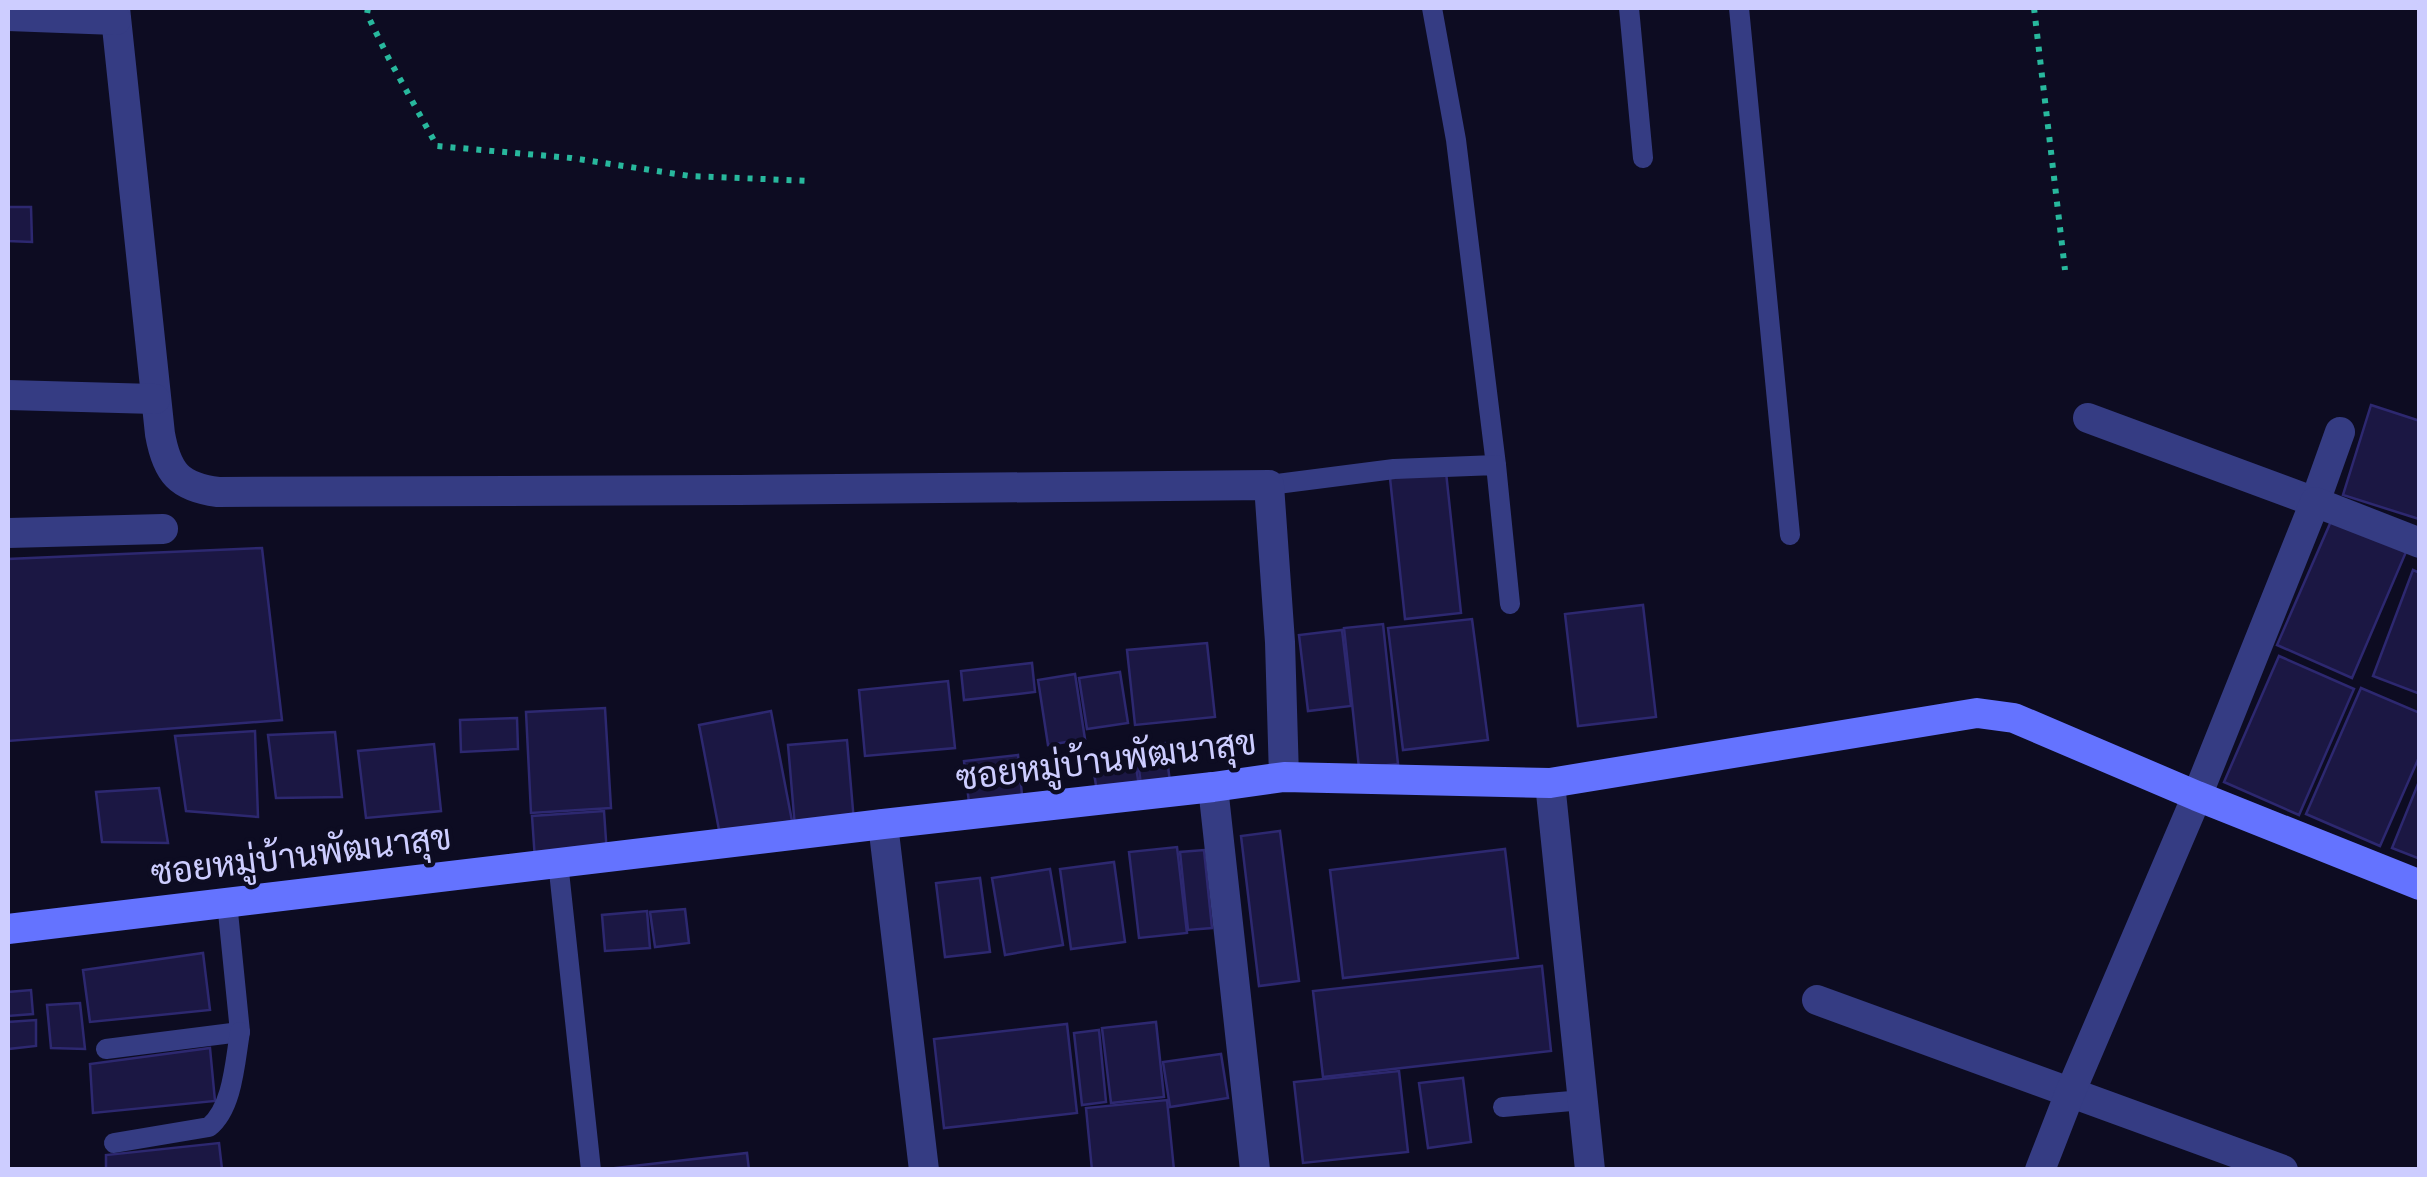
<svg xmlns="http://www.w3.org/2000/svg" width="2427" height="1177" viewBox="0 0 2427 1177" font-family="Rubik,Sarabun,sans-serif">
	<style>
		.building { fill: #1b1743; stroke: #2d2870; stroke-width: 2.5 }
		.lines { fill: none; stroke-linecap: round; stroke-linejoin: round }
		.path { stroke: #28b89d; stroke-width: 6; stroke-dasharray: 5 8; stroke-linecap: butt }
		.lane { stroke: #353c83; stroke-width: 20 }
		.street { stroke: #353c83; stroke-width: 30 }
		.secondary { stroke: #6473ff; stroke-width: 30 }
		.labels { text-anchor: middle; stroke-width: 9; stroke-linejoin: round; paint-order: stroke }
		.street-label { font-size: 35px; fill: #cdcdff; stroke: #0d0c22 }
	</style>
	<rect width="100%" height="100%" fill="#0d0c22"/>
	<!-- building -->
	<g class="building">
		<polygon points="8,207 31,207 32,242 8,241"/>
		<polygon points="2371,405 2420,421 2419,519 2343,495"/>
		<polygon points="1446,472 1461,613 1405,619 1390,478"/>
		<polygon points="2332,519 2406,552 2352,678 2277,645"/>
		<polygon points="262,548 282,720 8,741 8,559"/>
		<polygon points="2413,570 2420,573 2420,694 2373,676"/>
		<polygon points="1643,605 1656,717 1578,726 1565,614"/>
		<polygon points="1472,619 1488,740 1403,750 1388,628"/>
		<polygon points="1383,624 1398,764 1359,768 1344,628"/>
		<polygon points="1342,630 1351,706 1308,711 1299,635"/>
		<polygon points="1207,643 1215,717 1135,725 1127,650"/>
		<polygon points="2279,656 2354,689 2299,815 2224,782"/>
		<polygon points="1032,663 1035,692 964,700 961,671"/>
		<polygon points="1120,672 1128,723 1087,729 1079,678"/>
		<polygon points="1075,674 1085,739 1048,745 1038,680"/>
		<polygon points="948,681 955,748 865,756 859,690"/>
		<polygon points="2361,688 2420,713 2420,755 2380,846 2306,814"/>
		<polygon points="605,708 611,808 531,813 526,712"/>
		<polygon points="771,711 792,821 720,835 699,725"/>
		<polygon points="517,718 518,749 461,752 460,720"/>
		<polygon points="255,731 258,817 186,811 175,736"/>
		<polygon points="335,732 342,797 276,798 268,735"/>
		<polygon points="847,740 854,822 795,827 788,745"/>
		<polygon points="1165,743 1171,790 1142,793 1136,746"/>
		<polygon points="434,744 441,811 366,818 358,751"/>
		<polygon points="1018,755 1023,805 970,811 964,761"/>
		<polygon points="1136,767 1140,792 1098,798 1094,773"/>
		<polygon points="2420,779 2420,859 2392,848"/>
		<polygon points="159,788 168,843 102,842 96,792"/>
		<polygon points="604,811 607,855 535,860 532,816"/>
		<polygon points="1280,831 1299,981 1259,986 1241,836"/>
		<polygon points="1177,847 1187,933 1139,938 1129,852"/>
		<polygon points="1505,849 1518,958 1343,978 1330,870"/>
		<polygon points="1204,850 1212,928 1188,930 1180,852"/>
		<polygon points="1114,862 1125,942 1071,949 1060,869"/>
		<polygon points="1050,869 1063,945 1005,955 992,878"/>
		<polygon points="980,878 990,952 945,957 936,883"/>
		<polygon points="685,909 689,943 655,947 650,912"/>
		<polygon points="647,911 650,948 605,951 602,915"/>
		<polygon points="203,953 210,1010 90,1022 83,970"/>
		<polygon points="1542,966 1551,1051 1323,1077 1313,991"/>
		<polygon points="31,990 33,1014 8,1016 8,992"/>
		<polygon points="80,1003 85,1049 51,1048 47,1005"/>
		<polygon points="36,1020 36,1046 8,1049 8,1022"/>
		<polygon points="1156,1022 1164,1097 1111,1103 1102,1028"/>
		<polygon points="1067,1024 1077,1113 944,1128 934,1039"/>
		<polygon points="1099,1030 1106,1102 1082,1105 1074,1033"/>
		<polygon points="210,1048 215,1101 93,1113 90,1064"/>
		<polygon points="1221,1054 1228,1098 1170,1107 1163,1062"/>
		<polygon points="1399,1071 1408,1152 1303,1163 1294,1082"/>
		<polygon points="1463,1078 1471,1142 1428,1148 1419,1083"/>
		<polygon points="1167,1100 1174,1170 1092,1170 1086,1108"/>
		<polygon points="219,1143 222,1169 106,1170 106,1155"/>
		<polygon points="747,1153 749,1170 607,1169"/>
	</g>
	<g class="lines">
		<!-- path -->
		<g class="path">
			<polyline points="368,8 367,14 389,59 437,146 571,158 690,176 811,181"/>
			<polyline points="2034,8 2065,270"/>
		</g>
		<!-- lane -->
		<g class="lane">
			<polyline points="1432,8 1456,140 1496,465"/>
			<polyline points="1629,8 1643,158"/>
			<polyline points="1739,8 1790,535"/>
			<polyline points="1269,485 1394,469 1496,465 1510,604"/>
			<polyline points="558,862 591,1170"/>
			<polyline points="106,1049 240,1032 227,902"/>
			<polyline points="1503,1107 1583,1100"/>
			<path d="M114,1143L209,1127C233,1108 235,1061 240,1032"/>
		</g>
		<!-- street -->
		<g class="street">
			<path d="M115,8L160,434C167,473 179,487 218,492L739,490L1269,485L1280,642L1284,777"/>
			<polyline points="8,16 116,20"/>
			<polyline points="8,395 155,399"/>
			<polyline points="2088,418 2315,502 2340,432"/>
			<polyline points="8,533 163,529"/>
			<polyline points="1550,783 1590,1170"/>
			<polyline points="1213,787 1255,1170"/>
			<polyline points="883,824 924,1170"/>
			<polyline points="1817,1000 2283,1170"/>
			<polyline points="2040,1170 2070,1093 2197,796 2315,502 2420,543"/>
		</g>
		<!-- secondary -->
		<polyline class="secondary" points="8,929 883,824 1213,787 1284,777 1550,783 1977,713 2014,718 2197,796 2420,885"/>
	</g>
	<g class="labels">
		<!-- street labels -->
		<g class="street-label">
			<text transform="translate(1106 760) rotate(-7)" y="12">ซอยหมู่บ้านพัฒนาสุข</text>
			<text transform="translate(301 855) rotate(-7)" y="12">ซอยหมู่บ้านพัฒนาสุข</text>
		</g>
	</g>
	<!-- border -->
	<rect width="2427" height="1177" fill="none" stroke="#cdcdff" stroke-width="20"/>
</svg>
